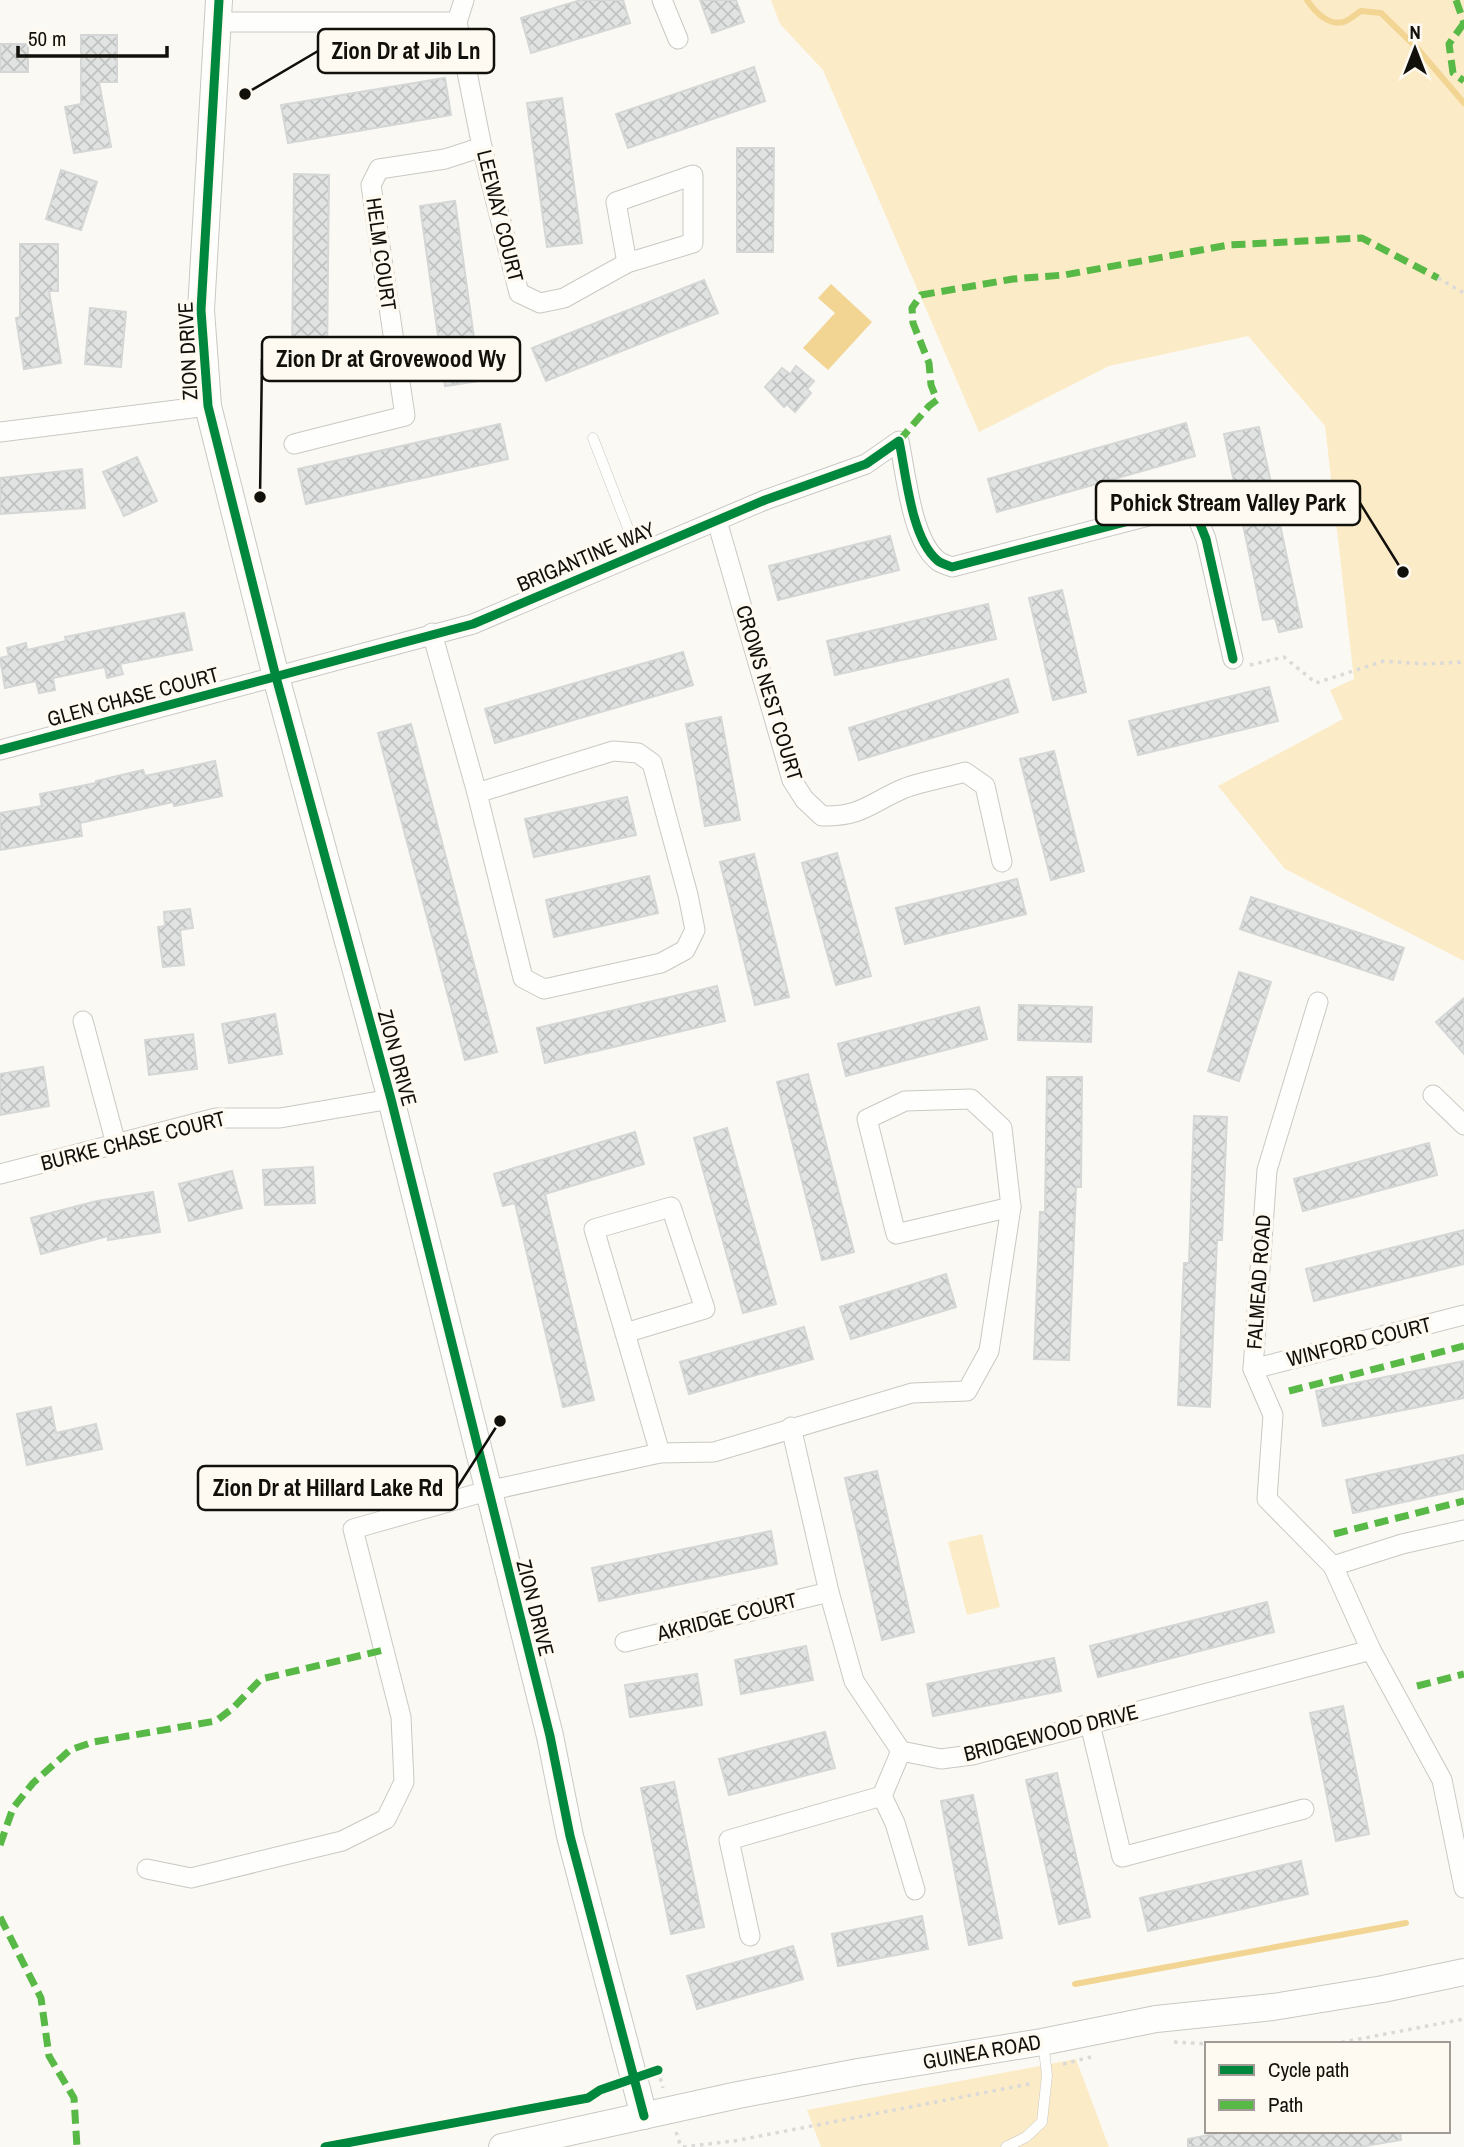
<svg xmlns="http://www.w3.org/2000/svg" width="1464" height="2147" viewBox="0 0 1464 2147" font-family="'Archivo Narrow',sans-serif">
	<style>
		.park { fill: #fcebc7 }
		.water { fill: #f2d593 }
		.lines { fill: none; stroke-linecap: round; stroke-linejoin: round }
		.stream { stroke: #f2d593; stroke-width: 6 }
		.building { fill: url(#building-cross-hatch); stroke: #d4d7d6; stroke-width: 2 }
		.lane-casing { stroke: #cac8c2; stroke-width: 11 }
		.street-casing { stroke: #cac8c2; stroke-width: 21 }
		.secondary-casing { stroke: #cac8c2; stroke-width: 28 }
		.path { stroke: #dbdad8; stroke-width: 3.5; stroke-dasharray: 3.5 5; stroke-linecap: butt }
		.lane { stroke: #fefefd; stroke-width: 10 }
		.street { stroke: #fefefd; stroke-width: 19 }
		.secondary { stroke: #fefefd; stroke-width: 26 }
		.quiet { stroke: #58b947; stroke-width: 7; stroke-dasharray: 14 7; stroke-linecap: butt }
		.cycleway-casing { stroke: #fefaf1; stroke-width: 13 }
		.cycleway { stroke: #00873e; stroke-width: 9 }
		.labels { text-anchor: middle; stroke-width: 7; stroke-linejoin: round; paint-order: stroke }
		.street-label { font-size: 21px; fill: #12100b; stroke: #fefaf1 }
		.leader { fill: none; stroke: #12100b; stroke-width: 2.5 }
		.callout-dot { fill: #12100b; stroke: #fefaf1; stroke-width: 2.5 }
		.callout { fill: #fefaf1; stroke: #12100b; stroke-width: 2.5 }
		.callout-label { font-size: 23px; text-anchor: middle; font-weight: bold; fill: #12100b }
	</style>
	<defs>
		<pattern id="building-cross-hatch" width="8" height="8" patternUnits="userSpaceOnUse" patternTransform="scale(1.75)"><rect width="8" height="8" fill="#e0e3e2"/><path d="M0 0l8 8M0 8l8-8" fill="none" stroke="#bfc2c1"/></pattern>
	</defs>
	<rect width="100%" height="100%" fill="#fbf9f4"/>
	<!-- park -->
	<g class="park">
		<polygon points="771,0 1464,0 1464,961 1285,869 1218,786 1343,719 1330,690 1354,679 1325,426 1248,336 1109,366 979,432 823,70 780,24"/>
		<polygon points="982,1534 1000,1607 967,1615 948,1542"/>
		<polygon points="1076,2059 1109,2147 821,2147 807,2110"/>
	</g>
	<!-- water -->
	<polygon class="water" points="831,284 872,322 828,370 803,348 835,313 818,298"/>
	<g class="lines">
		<!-- stream -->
		<g class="stream">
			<path d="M1307,0C1315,12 1330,28 1346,21C1351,19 1357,13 1361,11L1381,13L1417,48L1464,103"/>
			<polyline points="1075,1984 1406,1923"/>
		</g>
	</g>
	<!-- building -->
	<g class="building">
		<polygon points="581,0 623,0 630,23 531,53 521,18"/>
		<polygon points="700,0 736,0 744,22 712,33"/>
		<polygon points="81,35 117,35 117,82 99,82 111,147 74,153 65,107 81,104"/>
		<rect x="0" y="44" width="28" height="28"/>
		<polygon points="754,67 765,101 628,148 616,114"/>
		<polygon points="445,78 451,115 288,143 281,105"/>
		<polygon points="562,98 582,243 547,247 527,103"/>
		<polygon points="737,148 774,148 773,252 737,252"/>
		<polygon points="61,170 97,182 81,230 46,219"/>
		<polygon points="294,174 329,175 327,362 292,362"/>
		<polygon points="455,201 480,381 445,386 420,206"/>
		<polygon points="20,244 58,244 58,291 49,291 61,363 24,369 16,318 20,317"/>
		<polygon points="704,280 718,313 546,381 532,348"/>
		<polygon points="90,308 126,312 121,367 85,364"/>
		<polygon points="796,366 814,381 807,389 811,393 795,412 787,404 784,407 765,387 782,368 790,374"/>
		<polygon points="1186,423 1195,456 997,512 988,479"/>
		<polygon points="500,424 508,459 306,504 298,469"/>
		<polygon points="1259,427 1302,627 1279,632 1275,618 1263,620 1224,434"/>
		<polygon points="137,457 157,501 124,516 103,472"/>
		<polygon points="82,469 85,508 0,514 0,478"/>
		<polygon points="890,536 899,570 778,600 769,566"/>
		<polygon points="1062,590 1086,692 1053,700 1029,598"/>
		<polygon points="988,604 996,639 835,675 827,641"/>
		<polygon points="184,613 192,650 120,664 123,674 107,678 105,667 53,678 55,690 39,693 36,681 5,688 0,658 9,656 7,648 26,643 27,650 66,641 65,637"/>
		<polygon points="683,652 693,685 495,743 485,709"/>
		<polygon points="1008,679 1018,712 859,760 849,728"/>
		<polygon points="1269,687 1278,721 1138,755 1129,721"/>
		<polygon points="721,717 740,820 705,826 686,724"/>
		<polygon points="411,724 497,1052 465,1060 378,733"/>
		<polygon points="1054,751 1084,871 1051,880 1020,759"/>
		<polygon points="215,761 222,796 174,806 173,802 80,823 82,836 0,850 0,813 42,806 40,794 96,783 96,781 143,770 145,776"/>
		<polygon points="627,797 636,835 534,857 525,819"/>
		<polygon points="837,853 871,976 836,985 802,863"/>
		<polygon points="754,854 789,997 755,1005 720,862"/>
		<polygon points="649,876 658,913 554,937 546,900"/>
		<polygon points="1017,879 1026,914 905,944 896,908"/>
		<polygon points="1251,897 1404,948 1393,980 1240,929"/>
		<polygon points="190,909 193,928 180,930 184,965 163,967 158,927 165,926 164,912"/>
		<polygon points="1239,972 1271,982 1239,1081 1208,1071"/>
		<polygon points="717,986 725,1021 545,1063 537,1028"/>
		<polygon points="1464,998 1464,1054 1436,1022"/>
		<polygon points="1019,1005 1092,1007 1091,1042 1018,1040"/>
		<polygon points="979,1007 987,1039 846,1076 838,1044"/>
		<polygon points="275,1014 282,1054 229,1063 222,1024"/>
		<polygon points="193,1034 197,1069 149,1075 145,1040"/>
		<polygon points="43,1067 49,1106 0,1115 0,1074"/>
		<polygon points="808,1074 854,1252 822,1260 777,1082"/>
		<polygon points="1047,1077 1082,1077 1081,1187 1076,1187 1069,1360 1034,1359 1040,1212 1045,1212"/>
		<polygon points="1194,1116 1227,1117 1222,1240 1217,1240 1210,1407 1178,1405 1184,1263 1189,1263"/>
		<polygon points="727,1128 776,1304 743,1313 694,1138"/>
		<polygon points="635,1132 644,1164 545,1194 594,1400 563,1407 515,1203 503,1206 494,1174"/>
		<polygon points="1429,1143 1437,1175 1303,1211 1294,1179"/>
		<polygon points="313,1167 315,1203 265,1205 263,1170"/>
		<polygon points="232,1171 242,1208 189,1221 179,1184"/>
		<polygon points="153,1192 160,1232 108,1240 108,1236 41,1254 31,1218 97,1201"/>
		<polygon points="1464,1230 1464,1264 1314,1301 1306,1269"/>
		<polygon points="946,1274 956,1307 851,1339 840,1307"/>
		<polygon points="804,1327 813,1359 689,1394 680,1362"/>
		<polygon points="1464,1361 1464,1398 1323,1426 1316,1391"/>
		<polygon points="51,1407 56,1433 96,1424 102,1449 27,1465 17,1414"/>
		<polygon points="1464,1455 1464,1489 1353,1513 1346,1480"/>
		<polygon points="877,1471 914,1632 882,1640 845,1478"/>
		<polygon points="771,1531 777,1564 599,1601 592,1568"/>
		<polygon points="1267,1602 1274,1632 1098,1677 1090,1646"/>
		<polygon points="806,1646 813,1680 741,1694 735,1660"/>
		<polygon points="1054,1658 1061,1691 933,1716 927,1684"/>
		<polygon points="697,1674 702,1705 630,1717 625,1685"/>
		<polygon points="1343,1706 1369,1834 1336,1841 1310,1713"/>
		<polygon points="825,1732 835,1768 729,1795 719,1759"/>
		<polygon points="1057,1773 1090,1917 1059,1924 1026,1780"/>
		<polygon points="674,1782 704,1927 671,1934 641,1788"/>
		<polygon points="973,1795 1002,1938 969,1945 941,1801"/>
		<polygon points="1301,1861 1308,1894 1148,1931 1140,1898"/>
		<polygon points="922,1916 928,1949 838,1966 832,1934"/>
		<polygon points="793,1946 803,1979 697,2009 687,1976"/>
		<polygon points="1229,2131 1400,2131 1401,2140 1359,2147 1188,2147 1188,2139"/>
	</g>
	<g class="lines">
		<defs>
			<g id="lane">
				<polyline points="593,438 638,554"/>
				<polyline points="1006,2147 1026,2137 1042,2122 1047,2075 1043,2042"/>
			</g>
			<g id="street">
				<polyline points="464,0 457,22 482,147 519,293 540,303 564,298 627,263 693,243 693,175 616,202 627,263"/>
				<polyline points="662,0 678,39"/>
				<polyline points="219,22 457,22"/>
				<polyline points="0,432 208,406"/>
				<polyline points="294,444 405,416 371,185 379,169 445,159 482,147"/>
				<path d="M717,521L792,780L804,799L822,816C863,817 871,802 905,788C924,781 945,778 965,772L985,786L1002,862"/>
				<polyline points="432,633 477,793"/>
				<path d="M0,750L473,624L765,500L866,464L899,441C906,473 911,538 937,560C941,564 948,565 952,567L1183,507L1198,519L1206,539L1233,659"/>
				<polygon points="613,751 638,753 652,763 688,895 695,930 685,950 661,963 544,989 523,978 477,793"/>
				<polyline points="1318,1002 1267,1170 1253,1369 1273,1415 1267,1499 1333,1566 1371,1650 1442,1780 1464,1888"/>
				<polyline points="83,1021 116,1144"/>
				<polyline points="1433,1095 1464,1125"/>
				<polygon points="971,1099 1002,1128 1011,1207 896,1234 867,1119 905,1101"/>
				<polyline points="0,1174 216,1118 280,1118 391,1099"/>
				<polygon points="671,1207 705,1309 625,1333 594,1229"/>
				<polyline points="625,1333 660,1453"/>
				<polyline points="1253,1369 1464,1315"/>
				<polyline points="791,1427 829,1592 854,1681 901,1751 941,1759 972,1755 1371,1650"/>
				<polyline points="1333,1566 1402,1544 1464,1530"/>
				<polyline points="625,1642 829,1592"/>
				<polyline points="1090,1724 1122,1857 1304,1809"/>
				<polyline points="901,1751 882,1796 895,1823 915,1890"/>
				<polyline points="147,1869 191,1878 342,1841 386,1819 404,1782 401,1717 353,1529 487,1491 660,1453 714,1452 912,1393 967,1391 989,1351 1011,1207"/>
				<polyline points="750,1936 729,1840 882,1796"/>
			</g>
			<g id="secondary">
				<polyline points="219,0 201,310 208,406 276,677 391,1099 550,1736 570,1836 644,2116"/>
				<polyline points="502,2147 738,2095 858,2072 1042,2042 1156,2019 1273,2007 1383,1989 1464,1972"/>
			</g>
		</defs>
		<!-- lane casing -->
		<use href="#lane" class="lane-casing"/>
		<!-- street casing -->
		<use href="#street" class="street-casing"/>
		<!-- secondary casing -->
		<use href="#secondary" class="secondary-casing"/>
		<!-- path -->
		<g class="path">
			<polyline points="1438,278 1464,293"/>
			<polyline points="1250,665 1284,657 1316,683 1384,661 1424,664 1464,662"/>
			<polyline points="1174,2042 1209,2044"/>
			<polyline points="1333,2044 1464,2019"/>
			<polyline points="1063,2064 1091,2057"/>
			<polyline points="658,2070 663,2088"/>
			<polyline points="676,2132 680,2144 683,2147 734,2141 1034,2083"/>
		</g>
		<!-- lane -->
		<use href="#lane" class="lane"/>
		<!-- street -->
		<use href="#street" class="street"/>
		<!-- secondary -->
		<use href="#secondary" class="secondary"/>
		<!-- quiet -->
		<g class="quiet">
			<polyline points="1456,0 1464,23"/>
			<polyline points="1464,23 1449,44 1453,73 1464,81"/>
			<polyline points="899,441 929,406 937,400 931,385 929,363 913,323 912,308 921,295 1013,279 1064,275 1229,245 1362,238 1438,278"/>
			<polyline points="1289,1391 1464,1346"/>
			<polyline points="1334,1534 1464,1501"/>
			<polyline points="1417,1686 1464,1674"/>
			<polyline points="0,1845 13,1808 33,1783 70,1750 93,1742 216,1721 233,1708 261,1679 384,1650"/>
			<polyline points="0,1917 41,1998 49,2056 74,2098 77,2147"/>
		</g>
		<defs>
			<g id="cycleway">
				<polyline points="219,0 201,310 208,406 276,677 391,1099 550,1736 570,1836 644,2116"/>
				<path d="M0,750L473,624L765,500L866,464L899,441C906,473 911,538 937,560C941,564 948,565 952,567L1183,507L1198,519L1206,539L1233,659"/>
				<polyline points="325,2147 588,2098 600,2090 658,2070"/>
			</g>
		</defs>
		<!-- cycleway casing -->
		<use href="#cycleway" class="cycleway-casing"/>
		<!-- cycleway -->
		<use href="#cycleway" class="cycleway"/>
	</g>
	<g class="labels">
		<!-- street labels -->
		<g class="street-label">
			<text transform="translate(500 216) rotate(76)" y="7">LEEWAY COURT</text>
			<text transform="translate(381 254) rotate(82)" y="7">HELM COURT</text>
			<text transform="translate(188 351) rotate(-93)" y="7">ZION DRIVE</text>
			<text transform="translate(586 557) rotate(-23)" y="7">BRIGANTINE WAY</text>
			<text transform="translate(769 693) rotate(73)" y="7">CROWS NEST COURT</text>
			<text transform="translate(133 697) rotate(-15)" y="7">GLEN CHASE COURT</text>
			<text transform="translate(397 1058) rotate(75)" y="7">ZION DRIVE</text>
			<text transform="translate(133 1141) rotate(-14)" y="7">BURKE CHASE COURT</text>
			<text transform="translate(1259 1282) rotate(-86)" y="7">FALMEAD ROAD</text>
			<text transform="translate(1359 1342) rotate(-14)" y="7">WINFORD COURT</text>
			<text transform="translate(535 1608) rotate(76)" y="7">ZION DRIVE</text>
			<text transform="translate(727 1617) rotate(-14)" y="7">AKRIDGE COURT</text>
			<text transform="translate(1051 1733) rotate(-14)" y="7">BRIDGEWOOD DRIVE</text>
			<text transform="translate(982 2052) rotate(-10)" y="7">GUINEA ROAD</text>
		</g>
	</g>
	<!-- callouts -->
	<path class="leader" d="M245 94L318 51M260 497L262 359M1403 572L1360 503M500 1421L457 1488"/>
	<g class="callout-dot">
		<circle cx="245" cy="94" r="7"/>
		<circle cx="260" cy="497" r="7"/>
		<circle cx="1403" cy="572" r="7"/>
		<circle cx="500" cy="1421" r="7"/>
	</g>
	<g class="callout">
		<rect x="318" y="29" width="176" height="44" rx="7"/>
		<rect x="262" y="337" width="258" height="44" rx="7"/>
		<rect x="1096" y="481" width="264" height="44" rx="7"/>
		<rect x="198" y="1466" width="259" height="44" rx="7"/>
	</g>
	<g class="callout-label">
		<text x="406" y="59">Zion Dr at Jib Ln</text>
		<text x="391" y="367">Zion Dr at Grovewood Wy</text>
		<text x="1228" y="511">Pohick Stream Valley Park</text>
		<text x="328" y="1496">Zion Dr at Hillard Lake Rd</text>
	</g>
	<!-- legend -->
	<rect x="1205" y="2042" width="245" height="91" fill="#fefaf1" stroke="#a09c95" stroke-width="2"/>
	<rect x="1219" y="2065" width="35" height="10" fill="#00873e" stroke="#a09c95" stroke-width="2"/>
	<text x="1268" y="2077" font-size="21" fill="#12100b">Cycle path</text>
	<rect x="1219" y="2100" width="35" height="10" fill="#58b947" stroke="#a09c95" stroke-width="2"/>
	<text x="1268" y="2112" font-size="21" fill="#12100b">Path</text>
	<!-- north arrow -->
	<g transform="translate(1415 49)" stroke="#fefaf1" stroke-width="5" paint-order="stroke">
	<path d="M0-5L12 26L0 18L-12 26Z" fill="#12100b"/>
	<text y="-10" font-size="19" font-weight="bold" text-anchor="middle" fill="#12100b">N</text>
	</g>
	<!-- scale -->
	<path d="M18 46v10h149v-10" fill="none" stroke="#12100b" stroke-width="3.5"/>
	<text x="28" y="46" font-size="21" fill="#12100b" stroke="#fefaf1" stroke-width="5" paint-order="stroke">50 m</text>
</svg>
